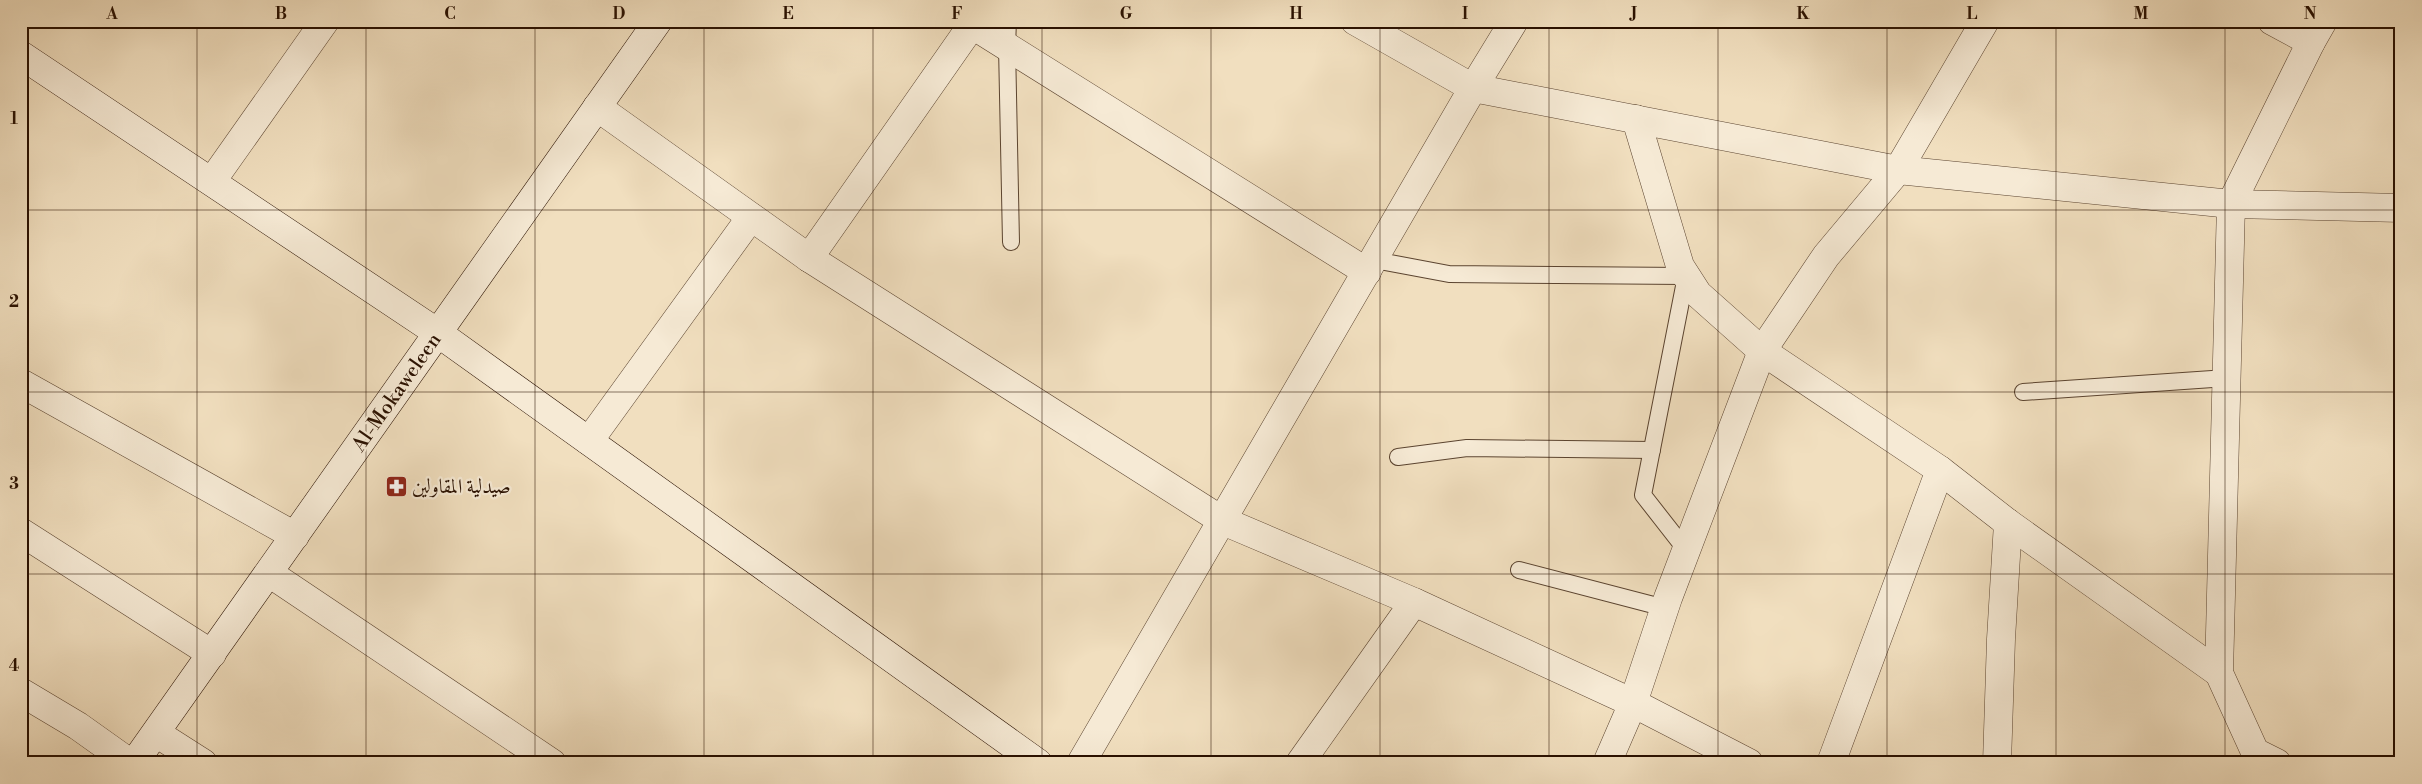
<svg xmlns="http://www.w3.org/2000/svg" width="2422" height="784" viewBox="0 0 2422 784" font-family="'Libre Bodoni',Amiri,serif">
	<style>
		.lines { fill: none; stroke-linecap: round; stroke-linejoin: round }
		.lane-casing { stroke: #5b4430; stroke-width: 18 }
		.street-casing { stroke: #5b4430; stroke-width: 29 }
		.secondary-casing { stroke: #291000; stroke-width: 29 }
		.lane { stroke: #f6ead5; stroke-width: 16 }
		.street { stroke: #f6ead5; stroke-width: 28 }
		.secondary { stroke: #f6ead5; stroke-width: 28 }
		.grid { fill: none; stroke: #291000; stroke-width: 1; stroke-opacity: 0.55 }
		.labels { text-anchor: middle; stroke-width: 4.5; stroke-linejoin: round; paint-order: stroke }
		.street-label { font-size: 20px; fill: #291000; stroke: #f6ead5 }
		.poi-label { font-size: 20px; fill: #291000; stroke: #f6ead5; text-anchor: start }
		.neatline { fill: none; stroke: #291000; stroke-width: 2 }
		.grid-label { font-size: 16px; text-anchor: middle; font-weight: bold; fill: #291000 }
	</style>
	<rect width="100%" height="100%" fill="#f1dfbf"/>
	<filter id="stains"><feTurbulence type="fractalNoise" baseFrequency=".004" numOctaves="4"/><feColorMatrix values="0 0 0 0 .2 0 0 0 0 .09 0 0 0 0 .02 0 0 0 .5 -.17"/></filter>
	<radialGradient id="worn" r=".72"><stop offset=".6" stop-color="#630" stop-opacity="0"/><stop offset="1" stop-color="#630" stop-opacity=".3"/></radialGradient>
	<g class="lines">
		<defs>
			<g id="lane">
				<polyline points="1008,21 1007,46 1011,242"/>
				<polyline points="1374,260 1449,274 1686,276 1643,495 1686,550"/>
				<polyline points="2023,392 2227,378"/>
				<polyline points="1398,457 1467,448 1652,450"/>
				<polyline points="1519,570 1665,608"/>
			</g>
			<g id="street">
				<polyline points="966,21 1367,272"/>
				<polyline points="1355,21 1473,88 1898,170 2231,204 2401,208"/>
				<polyline points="2272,21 2311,42"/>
				<polyline points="597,107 809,258 1223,521 1414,602 1633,703 1749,763"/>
				<polyline points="1636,119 1680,266 1698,294 1762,351 1940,470 2008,523 2219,673"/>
				<polyline points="212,181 325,21"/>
				<polyline points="809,258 972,25"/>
				<polyline points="21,383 295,536"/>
				<polyline points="589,441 751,217"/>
				<polyline points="21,532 212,654"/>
				<polyline points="269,573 552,763"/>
				<polyline points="21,692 78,726 130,763"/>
				<polyline points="156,733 203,763"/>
				<polyline points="1081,763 1473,88 1514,21"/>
				<polyline points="1300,763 1414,602"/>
				<polyline points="1607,763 1633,703 1668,598 1762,351 1826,256 1898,170 1985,21"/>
				<polyline points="1831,763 1940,470"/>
				<polyline points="1997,763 2001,639 2008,523"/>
				<polyline points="2277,763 2255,752 2219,673 2231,204 2311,42 2323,21"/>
			</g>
			<g id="secondary">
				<polyline points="21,55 438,333 1038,763"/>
				<polyline points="134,763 658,21"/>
			</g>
		</defs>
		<!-- lane casing -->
		<use href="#lane" class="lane-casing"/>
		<!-- street casing -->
		<use href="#street" class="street-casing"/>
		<!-- secondary casing -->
		<use href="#secondary" class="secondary-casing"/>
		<!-- lane -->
		<use href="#lane" class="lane"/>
		<!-- street -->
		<use href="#street" class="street"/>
		<!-- secondary -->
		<use href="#secondary" class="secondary"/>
	</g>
	<!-- grid -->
	<path class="grid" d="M197,21V763M366,21V763M535,21V763M704,21V763M873,21V763M1042,21V763M1211,21V763M1380,21V763M1549,21V763M1718,21V763M1887,21V763M2056,21V763M2225,21V763M21,210H2401M21,392H2401M21,574H2401"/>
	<!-- icons -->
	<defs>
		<symbol id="pharmacy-square" viewBox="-11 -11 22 22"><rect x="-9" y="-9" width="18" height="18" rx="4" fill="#8f2418" stroke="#f6ead5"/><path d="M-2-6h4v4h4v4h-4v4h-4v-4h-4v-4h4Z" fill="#fff"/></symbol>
	</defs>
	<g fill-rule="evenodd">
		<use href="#pharmacy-square" x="384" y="474" width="25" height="25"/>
	</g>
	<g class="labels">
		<!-- street labels -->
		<g class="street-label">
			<text transform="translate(396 392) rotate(-55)" y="7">Al-Mokaweleen</text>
		</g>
		<!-- poi labels -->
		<g class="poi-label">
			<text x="412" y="493">صيدلية المقاولين</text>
		</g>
	</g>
	<!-- margin -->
	<rect width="2422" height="784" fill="none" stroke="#f1dfbf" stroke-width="55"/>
	<rect x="28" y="28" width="2366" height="728" class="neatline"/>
	<g class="grid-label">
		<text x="112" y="19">A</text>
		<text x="281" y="19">B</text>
		<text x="450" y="19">C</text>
		<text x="619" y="19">D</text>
		<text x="788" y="19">E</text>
		<text x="957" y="19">F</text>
		<text x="1126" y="19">G</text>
		<text x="1296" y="19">H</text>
		<text x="1465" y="19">I</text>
		<text x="1634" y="19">J</text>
		<text x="1803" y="19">K</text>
		<text x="1972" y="19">L</text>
		<text x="2141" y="19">M</text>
		<text x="2310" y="19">N</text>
		<text x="14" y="124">1</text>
		<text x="14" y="307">2</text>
		<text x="14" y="489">3</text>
		<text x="14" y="671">4</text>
	</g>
	<rect width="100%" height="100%" filter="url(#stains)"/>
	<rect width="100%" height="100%" fill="url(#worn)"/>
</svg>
